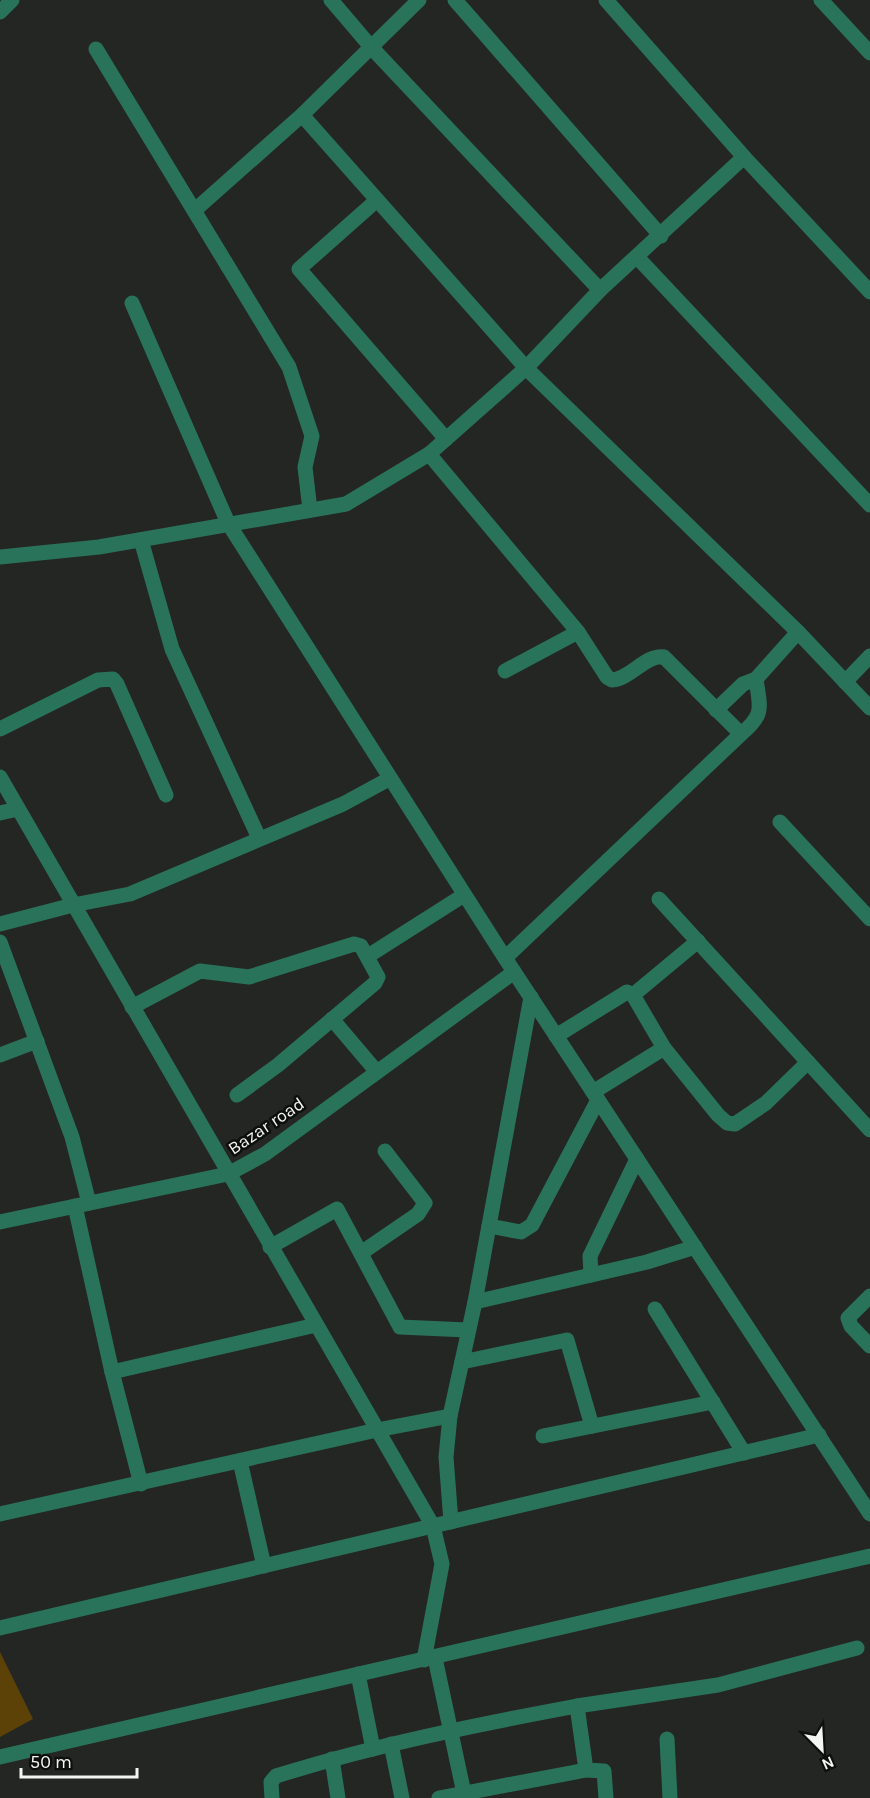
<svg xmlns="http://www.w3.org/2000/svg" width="870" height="1798" viewBox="0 0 870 1798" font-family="Karla,sans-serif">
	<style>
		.green { fill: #5c4206 }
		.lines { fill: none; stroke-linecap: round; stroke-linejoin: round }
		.minor { stroke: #2a735b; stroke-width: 15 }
		.labels { text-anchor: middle; stroke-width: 5; stroke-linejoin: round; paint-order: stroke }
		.street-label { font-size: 18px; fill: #f3f5f3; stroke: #0d0f0d }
	</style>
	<rect width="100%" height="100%" fill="#242623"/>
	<!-- green -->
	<polygon class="green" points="0,1652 33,1719 0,1737"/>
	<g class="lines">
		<!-- minor -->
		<g class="minor">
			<polyline points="331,0 371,47 600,290"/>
			<polyline points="455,0 661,236"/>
			<polyline points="606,0 744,157 870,292"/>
			<polyline points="821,0 870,53"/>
			<polyline points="0,12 12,0"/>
			<polyline points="96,49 289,367 312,436 305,467 310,510"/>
			<polyline points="302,115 526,368 798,632 870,708"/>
			<polyline points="377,200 299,269 446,439"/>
			<polyline points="195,210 302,115 419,0"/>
			<polyline points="638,258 870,505"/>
			<polyline points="132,303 228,523 505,958 870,1514"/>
			<polyline points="429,454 578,632 505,671"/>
			<polyline points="141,540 172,649 259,838"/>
			<polyline points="0,557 99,547 346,504 429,454 446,439 526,368 600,290 744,157"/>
			<polyline points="845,682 870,656"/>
			<polyline points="716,710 743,684 756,679 798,632"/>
			<polyline points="0,729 98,680 113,679 117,684 166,795"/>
			<path d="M741,734C765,714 760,708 756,679"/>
			<polyline points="0,777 433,1526 442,1564 424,1660"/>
			<polyline points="0,813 18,809"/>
			<polyline points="780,822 870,919"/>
			<polyline points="659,899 870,1130"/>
			<polyline points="0,924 73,905 130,894 343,804 389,779"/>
			<polyline points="0,942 72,1137 89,1203"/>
			<polyline points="368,956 464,895"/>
			<path d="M505,958L741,734L664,657C646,654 630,679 612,680L607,677L578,632"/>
			<polyline points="633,995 698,941"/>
			<polyline points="531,997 475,1302 647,1262 695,1247"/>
			<polyline points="132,1007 200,971 249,977 354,944 361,946 378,977 375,983 278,1065 237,1095"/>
			<polyline points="332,1019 377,1072"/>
			<polyline points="556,1036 627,992 633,995 664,1048"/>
			<polyline points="0,1055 37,1041"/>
			<polyline points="593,1092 664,1048 718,1115 727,1123 735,1124 766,1103 808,1062"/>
			<polyline points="75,1206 112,1372 141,1484"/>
			<polyline points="0,1222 228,1174 265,1154 514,972"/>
			<polyline points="489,1226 521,1232 532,1225 598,1100"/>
			<polyline points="270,1247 337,1209 400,1327 467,1330"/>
			<polyline points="361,1253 418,1214 425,1203 385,1151"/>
			<polyline points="591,1275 590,1256 637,1159"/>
			<polyline points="870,1296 848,1318 851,1326 870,1346"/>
			<polyline points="655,1309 744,1453"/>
			<polyline points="462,1362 567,1340 592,1426"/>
			<polyline points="112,1372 316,1325"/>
			<polyline points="543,1436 713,1402"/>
			<polyline points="240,1461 264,1566"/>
			<polyline points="0,1514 377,1430 450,1416"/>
			<polyline points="451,1522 446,1457 450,1416 475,1302"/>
			<polyline points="0,1628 819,1435"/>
			<polyline points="435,1658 465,1798"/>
			<polyline points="358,1674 373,1749"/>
			<polyline points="577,1706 718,1685 857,1648"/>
			<polyline points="667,1739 670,1798"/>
			<polyline points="391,1744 402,1798"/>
			<polyline points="0,1757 870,1556"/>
			<polyline points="332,1759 338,1798"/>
			<path d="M272,1798L271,1782L276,1776C375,1745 475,1725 577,1706L586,1770L604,1771L606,1798"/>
			<polyline points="439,1798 586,1770"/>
		</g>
	</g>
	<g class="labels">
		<!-- street labels -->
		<g class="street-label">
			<text transform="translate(266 1126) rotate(-34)" y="6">Bazar road</text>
		</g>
	</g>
	<!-- north arrow -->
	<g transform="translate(822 1750) rotate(156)" stroke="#0d0f0d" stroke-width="4.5" paint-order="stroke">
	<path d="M0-4.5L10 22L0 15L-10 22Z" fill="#f3f5f3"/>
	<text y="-9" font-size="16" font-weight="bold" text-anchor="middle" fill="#f3f5f3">N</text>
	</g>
	<!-- scale -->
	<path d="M21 1768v9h116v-9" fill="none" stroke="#f3f5f3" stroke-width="3"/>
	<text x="30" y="1768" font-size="18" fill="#f3f5f3" stroke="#0d0f0d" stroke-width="4.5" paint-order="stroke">50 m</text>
</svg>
